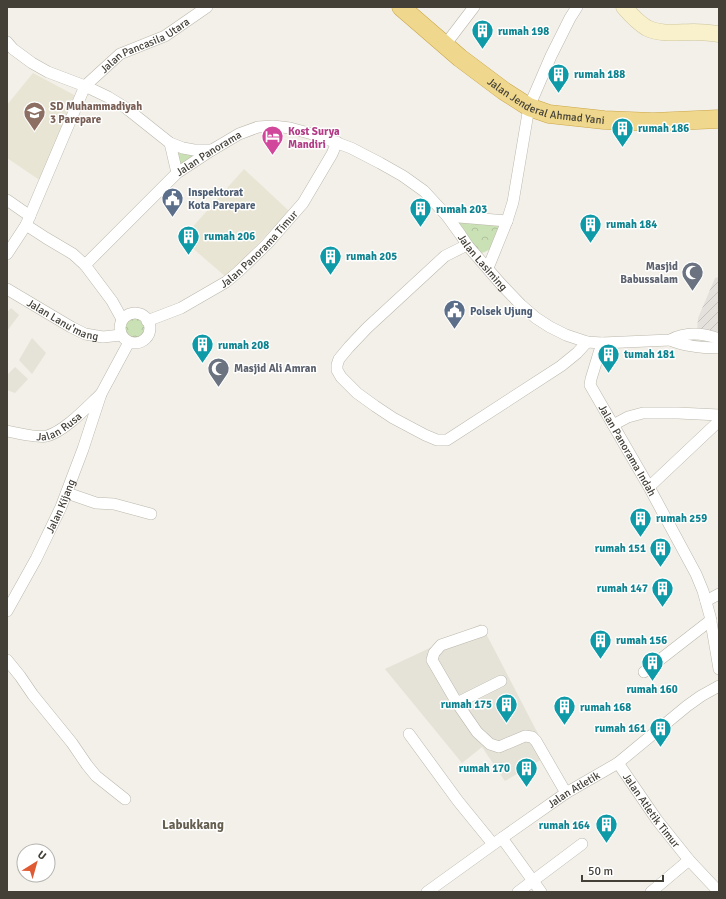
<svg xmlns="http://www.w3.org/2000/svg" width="726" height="899" viewBox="0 0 726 899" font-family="Signika,sans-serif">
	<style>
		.residential { fill: #e5e2d7 }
		.industrial { fill: url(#industrial-furrows) }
		.education { fill: #e9e5d4 }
		.park { fill: url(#park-crowns) }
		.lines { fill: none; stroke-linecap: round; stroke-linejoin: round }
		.minor-casing { stroke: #bcb8ac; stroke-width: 12 }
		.secondary-casing { stroke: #ccc49d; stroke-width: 17 }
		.trunk-casing { stroke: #caa54a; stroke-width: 19 }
		.minor { stroke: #fff; stroke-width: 11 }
		.secondary { stroke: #f8f1cc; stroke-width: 16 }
		.trunk { stroke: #efd88d; stroke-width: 18 }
		.labels { text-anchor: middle; stroke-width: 3; stroke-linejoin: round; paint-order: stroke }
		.culture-label { font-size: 11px; font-weight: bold; fill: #0d838f; stroke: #fff; text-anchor: start }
		.street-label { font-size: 11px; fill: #444038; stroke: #fff }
		.education-label { font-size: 11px; font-weight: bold; fill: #785e54; stroke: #fff; text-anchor: start }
		.hotel-label { font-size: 11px; font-weight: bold; fill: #b23c85; stroke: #fff; text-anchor: start }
		.service-label { font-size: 11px; font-weight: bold; fill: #4e5e75; stroke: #fff; text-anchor: start }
		.worship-label { font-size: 11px; font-weight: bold; fill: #5b616d; stroke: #fff; text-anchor: end }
		.quarter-label { font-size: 13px; font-weight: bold; fill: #665f50; stroke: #fff }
	</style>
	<defs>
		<pattern id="industrial-furrows" width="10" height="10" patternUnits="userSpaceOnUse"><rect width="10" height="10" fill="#e4e1dd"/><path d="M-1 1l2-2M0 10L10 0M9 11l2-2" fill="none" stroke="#c5c2be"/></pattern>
		<pattern id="park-crowns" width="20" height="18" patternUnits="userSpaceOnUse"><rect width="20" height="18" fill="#cae1b6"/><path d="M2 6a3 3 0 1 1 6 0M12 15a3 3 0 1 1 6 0" fill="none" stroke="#afc29d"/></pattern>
	</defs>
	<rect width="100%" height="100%" fill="#f2f0e8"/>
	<!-- residential -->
	<g class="residential">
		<polygon points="11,308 19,315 7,331 7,312"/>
		<polygon points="32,338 46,353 32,374 19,360"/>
		<polygon points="15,367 28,379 15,393 7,390 7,375"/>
		<polygon points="481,624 549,755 505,781 482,747 462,763 385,669"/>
	</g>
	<!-- industrial -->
	<polygon class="industrial" points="719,277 719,335 697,331 698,318 715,278"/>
	<!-- education -->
	<g class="education">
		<polygon points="33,73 78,97 41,181 7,158 7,105"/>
		<polygon points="244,169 289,211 226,277 182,239"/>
	</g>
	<!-- park -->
	<g class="park">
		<polygon points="177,152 199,156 179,169"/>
		<path d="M455,221L501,225C496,237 494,252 480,253Z"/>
		<circle cx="135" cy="328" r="11"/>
	</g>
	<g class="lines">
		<defs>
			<g id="minor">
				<polyline points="7,42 13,49 32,63 48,72 85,86 108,97 126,108 170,143 183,148 194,150 212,150"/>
				<polyline points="445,45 474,7"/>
				<polyline points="170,143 177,173"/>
				<polyline points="7,200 30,216"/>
				<polyline points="447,216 507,221"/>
				<polyline points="26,225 46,238 73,254 85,265"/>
				<polyline points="468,246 463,247 445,256 367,328 349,347 339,359 337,365 337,370 341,377 357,393 375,406 393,418 425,435 437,440 447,440 561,366 577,353 587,342"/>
				<path id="s1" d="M7,254L26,225L85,86L120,54L165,36L207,7"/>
				<polyline points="488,268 507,221 513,202 529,107 551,56 570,18 577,7"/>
				<path id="s2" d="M7,289L71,327L85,334L103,337L121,335"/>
				<circle cx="135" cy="328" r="15"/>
				<path id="s3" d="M122,319L112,301L85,265L177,173L212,150L239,134L258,127L273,126L290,128L316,135L351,148L380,163L403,176L424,191L447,216L460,234L468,246L500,283L521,305L536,318L550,327L566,335L587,342L602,343L670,340C685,332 703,333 719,339"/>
				<path id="s4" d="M147,321L181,308L226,282L238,272L267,244L303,203L332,154L337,142"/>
				<path d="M670,340C684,346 703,348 719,348"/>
				<path id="s5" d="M602,343L591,379L590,385L649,487L696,574L703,591L710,616L719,669"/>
				<polyline points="613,425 628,417 643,413 678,413 719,415"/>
				<path id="s6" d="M7,431C16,433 39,438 47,436C65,431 87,407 101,394"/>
				<polyline points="649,487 719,421"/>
				<polyline points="67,493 96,503 114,504 151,514"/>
				<polyline points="706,601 719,594"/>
				<path id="s7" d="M7,611L36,559L61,507L83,449L101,394L129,342"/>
				<polyline points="482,631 441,645 434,653 432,660 457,703 477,732 490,744 499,747 525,736 532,737 536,741 566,793"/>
				<polyline points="7,660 20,676 33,695 72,743 87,765 96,776 125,799"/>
				<polyline points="644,672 711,620"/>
				<polyline points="457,703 501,681"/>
				<polyline points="409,734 458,801 493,844"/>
				<path id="s8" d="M618,763L657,820L689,860L719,892"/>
				<polyline points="502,838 541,892"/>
				<path id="s9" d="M427,892L502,838L566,793L618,763L687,706L701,696L719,686"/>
				<polyline points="518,892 582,844"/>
				<polyline points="651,892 689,860"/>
			</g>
			<path id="secondary" d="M624,7C631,15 638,23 647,28C661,35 679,32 694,32C702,32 711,33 719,34"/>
			<g id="trunk">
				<path id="s10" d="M401,7L460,58L504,91L529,107L549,114L604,120L653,122L719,119"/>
			</g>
		</defs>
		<!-- minor casing -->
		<use href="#minor" class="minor-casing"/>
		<!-- secondary casing -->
		<use href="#secondary" class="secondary-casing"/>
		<!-- trunk casing -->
		<use href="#trunk" class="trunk-casing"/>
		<!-- minor -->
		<use href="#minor" class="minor"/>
		<!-- secondary -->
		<use href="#secondary" class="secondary"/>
		<!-- trunk -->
		<use href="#trunk" class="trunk"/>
	</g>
	<!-- icons -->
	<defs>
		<symbol id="building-pin" viewBox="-11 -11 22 30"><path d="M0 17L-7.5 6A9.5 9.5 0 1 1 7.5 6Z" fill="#0f9aa8" stroke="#fff"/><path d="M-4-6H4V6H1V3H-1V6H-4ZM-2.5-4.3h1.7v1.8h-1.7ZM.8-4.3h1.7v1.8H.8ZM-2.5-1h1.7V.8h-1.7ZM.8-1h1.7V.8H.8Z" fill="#fff"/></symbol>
		<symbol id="school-pin" viewBox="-11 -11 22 30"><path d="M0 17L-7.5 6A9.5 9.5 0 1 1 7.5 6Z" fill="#8d6e63" stroke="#fff"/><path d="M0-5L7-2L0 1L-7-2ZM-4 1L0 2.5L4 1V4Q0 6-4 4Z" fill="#fff"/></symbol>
		<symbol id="hotel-pin" viewBox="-11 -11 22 30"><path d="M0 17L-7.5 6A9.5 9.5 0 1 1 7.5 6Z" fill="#d1479c" stroke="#fff"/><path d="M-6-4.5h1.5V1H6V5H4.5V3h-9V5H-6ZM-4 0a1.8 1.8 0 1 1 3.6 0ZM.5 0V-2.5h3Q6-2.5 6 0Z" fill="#fff"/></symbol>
		<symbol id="civic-pin" viewBox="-11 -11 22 30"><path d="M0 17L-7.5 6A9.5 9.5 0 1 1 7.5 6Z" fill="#5c6f8a" stroke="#fff"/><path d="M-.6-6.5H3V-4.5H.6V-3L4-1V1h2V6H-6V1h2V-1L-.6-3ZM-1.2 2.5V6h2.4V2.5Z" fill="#fff"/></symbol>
		<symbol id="mosque-pin" viewBox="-11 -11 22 30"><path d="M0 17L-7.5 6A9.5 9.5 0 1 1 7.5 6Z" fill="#6b7280" stroke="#fff"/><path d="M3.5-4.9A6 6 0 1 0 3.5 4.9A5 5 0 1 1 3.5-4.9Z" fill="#fff"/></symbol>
	</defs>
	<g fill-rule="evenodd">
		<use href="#building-pin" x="470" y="18" width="25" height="34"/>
		<use href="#building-pin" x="546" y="62" width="25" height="34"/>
		<use href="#school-pin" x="22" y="100" width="25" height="34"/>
		<use href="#building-pin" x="610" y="116" width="25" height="34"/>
		<use href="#hotel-pin" x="260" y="124" width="25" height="34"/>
		<use href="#civic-pin" x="160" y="186" width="25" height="34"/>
		<use href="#building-pin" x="408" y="196" width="25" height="34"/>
		<use href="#building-pin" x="578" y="212" width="25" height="34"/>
		<use href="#building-pin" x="176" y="224" width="25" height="34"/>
		<use href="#building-pin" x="318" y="244" width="25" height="34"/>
		<use href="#mosque-pin" x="680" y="260" width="25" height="34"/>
		<use href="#civic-pin" x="442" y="298" width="25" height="34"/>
		<use href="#building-pin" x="190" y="332" width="25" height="34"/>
		<use href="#building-pin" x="596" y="342" width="25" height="34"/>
		<use href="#mosque-pin" x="206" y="356" width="25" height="34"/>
		<use href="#building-pin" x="628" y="506" width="25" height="34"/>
		<use href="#building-pin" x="648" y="536" width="25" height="34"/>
		<use href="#building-pin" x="650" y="576" width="25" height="34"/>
		<use href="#building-pin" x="588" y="628" width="25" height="34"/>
		<use href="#building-pin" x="640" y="650" width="25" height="34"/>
		<use href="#building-pin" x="494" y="692" width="25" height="34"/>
		<use href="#building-pin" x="552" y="694" width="25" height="34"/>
		<use href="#building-pin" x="648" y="716" width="25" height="34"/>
		<use href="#building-pin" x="514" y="756" width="25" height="34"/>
		<use href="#building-pin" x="594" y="812" width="25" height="34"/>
	</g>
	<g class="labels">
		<!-- culture labels -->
		<g class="culture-label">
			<text x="498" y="35">rumah 198</text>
			<text x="574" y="78">rumah 188</text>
			<text x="638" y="132">rumah 186</text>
			<text x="436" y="213">rumah 203</text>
			<text x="606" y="228">rumah 184</text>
			<text x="204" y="240">rumah 206</text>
			<text x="346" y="260">rumah 205</text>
			<text x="218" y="349">rumah 208</text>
			<text x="624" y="358">tumah 181</text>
			<text x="656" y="522">rumah 259</text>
			<text x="646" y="552" text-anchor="end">rumah 151</text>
			<text x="648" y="592" text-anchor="end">rumah 147</text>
			<text x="616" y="644">rumah 156</text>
			<text x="652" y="693" text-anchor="middle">rumah 160</text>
			<text x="492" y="708" text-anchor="end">rumah 175</text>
			<text x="580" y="711">rumah 168</text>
			<text x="646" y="732" text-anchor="end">rumah 161</text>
			<text x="510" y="772" text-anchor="end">rumah 170</text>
			<text x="590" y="829" text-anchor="end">rumah 164</text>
		</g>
		<!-- street labels -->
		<g class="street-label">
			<text dy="4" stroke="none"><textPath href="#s1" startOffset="259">Jalan Pancasila Utara</textPath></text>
			<text dy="4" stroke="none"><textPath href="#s10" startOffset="177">Jalan Jenderal Ahmad Yani</textPath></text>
			<text dy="4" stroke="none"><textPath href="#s3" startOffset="233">Jalan Panorama</textPath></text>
			<text dy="4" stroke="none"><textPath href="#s4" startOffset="135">Jalan Panorama Timur</textPath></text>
			<text dy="4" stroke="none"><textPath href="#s3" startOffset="563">Jalan Lasiming</textPath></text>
			<text dy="4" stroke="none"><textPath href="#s2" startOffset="64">Jalan Lanu'mang</textPath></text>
			<text dy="4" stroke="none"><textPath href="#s6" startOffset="55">Jalan Rusa</textPath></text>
			<text dy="4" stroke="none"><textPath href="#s5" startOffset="119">Jalan Panorama Indah</textPath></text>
			<text dy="4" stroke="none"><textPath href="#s7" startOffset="118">Jalan Kijang</textPath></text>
			<text dy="4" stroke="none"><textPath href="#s9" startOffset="179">Jalan Atletik</textPath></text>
			<text dy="4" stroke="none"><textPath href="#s8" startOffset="58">Jalan Atletik Timur</textPath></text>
		</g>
		<!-- education labels -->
		<g class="education-label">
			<text x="50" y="110">SD Muhammadiyah<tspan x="50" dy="13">3 Parepare</tspan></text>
		</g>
		<!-- hotel labels -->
		<g class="hotel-label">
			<text x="288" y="135">Kost Surya<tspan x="288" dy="13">Mandiri</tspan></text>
		</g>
		<!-- service labels -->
		<g class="service-label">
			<text x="188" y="196">Inspektorat<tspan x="188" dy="13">Kota Parepare</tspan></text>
			<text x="470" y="315">Polsek Ujung</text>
		</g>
		<!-- worship labels -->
		<g class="worship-label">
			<text x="678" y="270">Masjid<tspan x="678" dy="13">Babussalam</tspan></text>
			<text x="234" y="372" text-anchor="start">Masjid Ali Amran</text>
		</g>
		<!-- quarter labels -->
		<g class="quarter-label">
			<text x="193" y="829">Labukkang</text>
		</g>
	</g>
	<!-- border -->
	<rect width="726" height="899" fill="none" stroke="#444038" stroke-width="16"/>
	<!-- north arrow -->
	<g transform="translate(36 863) rotate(37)"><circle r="19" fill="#ffffff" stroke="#b4b3af"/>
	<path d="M0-3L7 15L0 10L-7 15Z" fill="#df5932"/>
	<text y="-6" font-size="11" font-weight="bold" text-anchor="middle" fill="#444038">U</text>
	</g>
	<!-- scale -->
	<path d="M582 875v6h81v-6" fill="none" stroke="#444038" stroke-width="2"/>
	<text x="588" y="875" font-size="12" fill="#444038" stroke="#ffffff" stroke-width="3" paint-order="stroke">50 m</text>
</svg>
